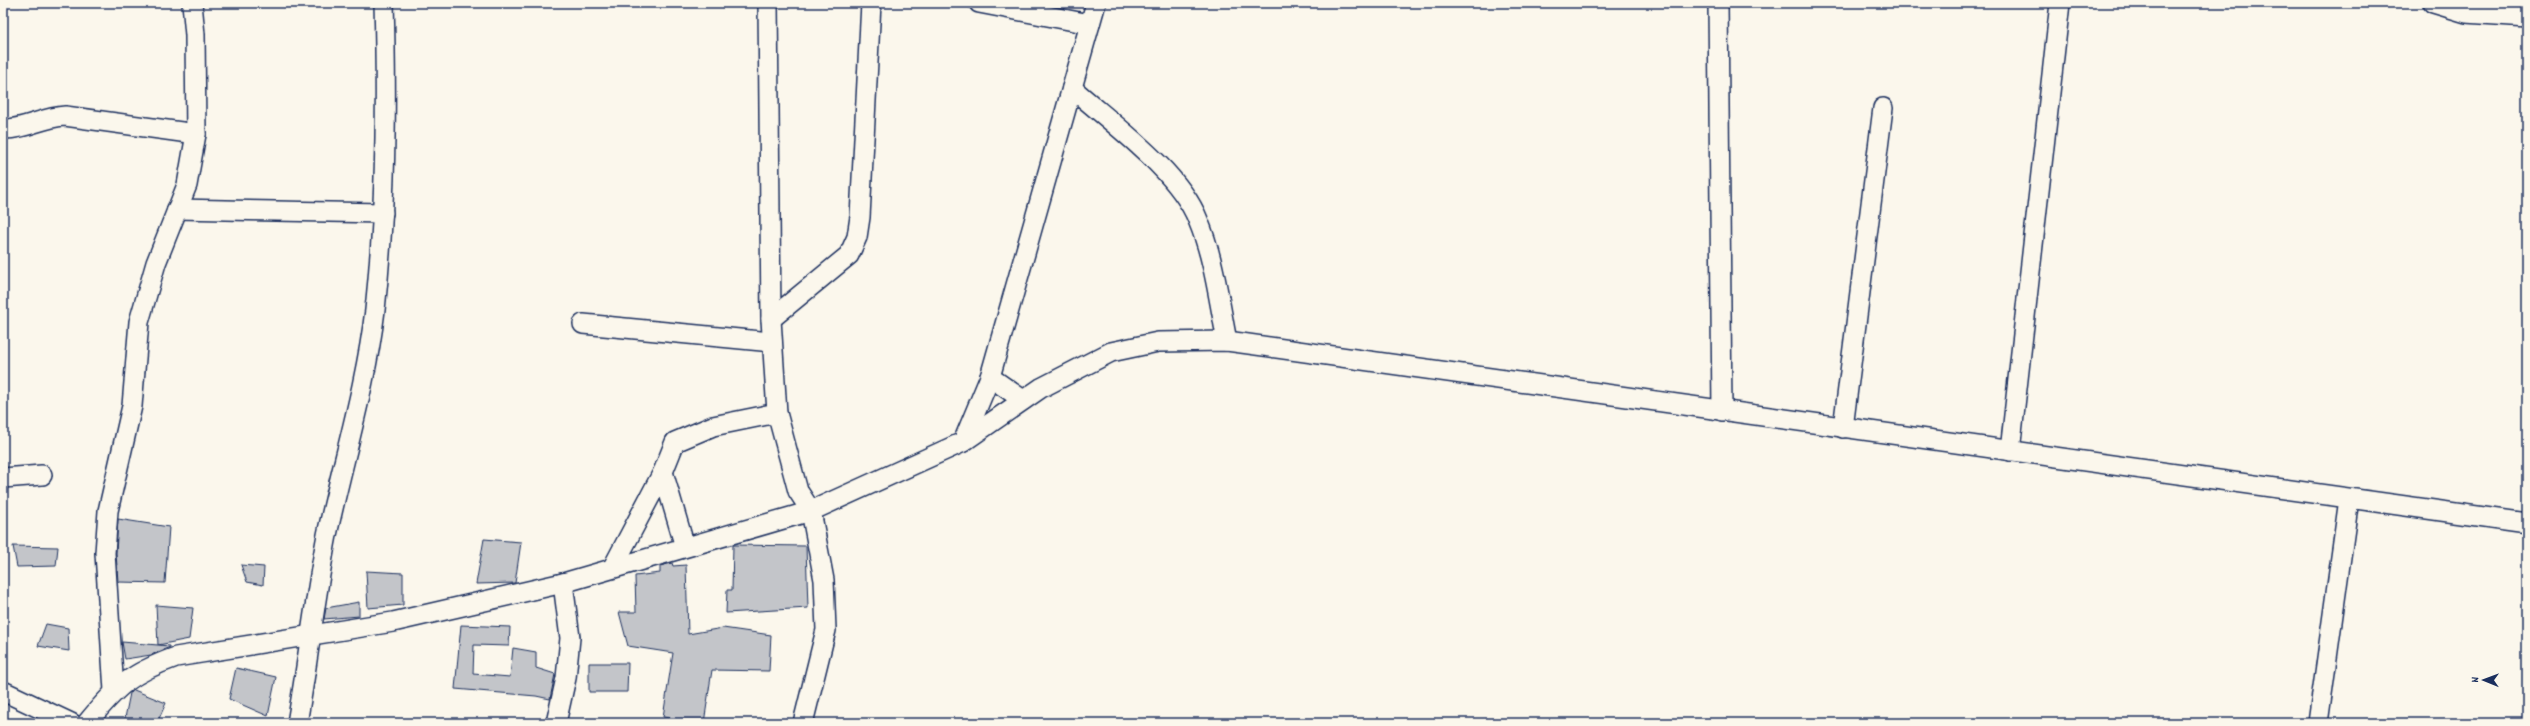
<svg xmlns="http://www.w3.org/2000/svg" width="2530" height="726" viewBox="0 0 2530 726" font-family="Dekko,sans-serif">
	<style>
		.building { fill: #c3c5c9; stroke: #1b2f5e }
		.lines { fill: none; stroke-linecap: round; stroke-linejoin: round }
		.minor-casing { stroke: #1b2f5e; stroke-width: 22 }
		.minor { stroke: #fbf7ec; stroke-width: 19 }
	</style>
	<rect width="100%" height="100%" fill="#fbf7ec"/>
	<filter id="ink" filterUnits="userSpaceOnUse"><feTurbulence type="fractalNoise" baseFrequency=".025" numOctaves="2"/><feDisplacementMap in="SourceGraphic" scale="8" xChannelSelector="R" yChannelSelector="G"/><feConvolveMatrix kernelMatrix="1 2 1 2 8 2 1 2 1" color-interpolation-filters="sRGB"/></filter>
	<g filter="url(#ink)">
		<!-- building -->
		<g class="building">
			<polygon points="118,519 169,527 165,583 118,582 116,553"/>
			<polygon points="484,539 521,542 515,583 476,584"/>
			<polygon points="733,545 806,546 808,608 726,613 727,590 732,590"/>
			<polygon points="13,546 58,547 56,566 17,567"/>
			<polygon points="672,563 673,566 686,565 688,634 723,628 771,635 769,671 712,670 704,723 669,723 670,718 663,717 673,653 628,646 619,612 636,612 635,576 660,573 660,566"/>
			<polygon points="241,565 264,567 263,585 247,582"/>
			<polygon points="366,571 403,573 403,605 368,608"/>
			<polygon points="359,602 359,616 324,619 326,608"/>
			<polygon points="156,605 193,608 189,639 158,645"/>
			<polygon points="46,624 68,628 69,651 38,646"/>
			<polygon points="461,625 510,627 509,646 474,645 473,674 510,677 513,648 536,652 536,668 555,674 550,699 536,696 455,689"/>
			<polygon points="122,642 170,646 170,647 151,655 125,659"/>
			<polygon points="589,663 628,663 627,692 589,692"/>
			<polygon points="236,668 276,677 268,716 229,699"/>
			<polygon points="134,690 166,703 157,723 124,723 130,693"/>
		</g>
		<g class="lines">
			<defs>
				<g id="minor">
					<polyline points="768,3 771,319 777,413 798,491 811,511 824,580 826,630 803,723"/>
					<polyline points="979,3 1090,24"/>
					<polyline points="1718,3 1722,411"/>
					<polyline points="2433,3 2466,13 2527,17"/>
					<path d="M1072,88C1111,123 1179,171 1198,220C1214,258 1219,301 1227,341"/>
					<path d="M3,129C23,130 43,117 65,116L196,134"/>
					<polyline points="177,209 383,213"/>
					<polyline points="771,319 849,255 857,237 860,217 871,3"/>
					<polyline points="583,324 772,342"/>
					<polyline points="990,377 1023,400"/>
					<polyline points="1843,428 1883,108"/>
					<polyline points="963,442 990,377 1096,3"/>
					<polyline points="2010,451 2060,3"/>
					<polyline points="663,472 685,547"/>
					<polyline points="3,478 42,475"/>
					<polyline points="613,567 663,472 675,442 713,426 777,413"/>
					<polyline points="3,691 71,723"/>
					<polyline points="114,691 105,553 108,511 132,406 139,322 156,263 187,185 196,134 195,35 192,3"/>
					<path d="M87,723C117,686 131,673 176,657L393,622L563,583L811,511L963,442L1041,388L1111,352L1158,342L1227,341L2527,523"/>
					<path d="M297,723C308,661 315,597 327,535C343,460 366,386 375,310C386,208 387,106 384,3"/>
					<polyline points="556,723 566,678 570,638 563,583"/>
					<polyline points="2318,723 2349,499"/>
				</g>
			</defs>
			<!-- minor casing -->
			<use href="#minor" class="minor-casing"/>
			<!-- minor -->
			<use href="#minor" class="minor"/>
		</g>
	</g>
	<!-- margin -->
	<rect width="2530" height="726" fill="none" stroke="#fbf7ec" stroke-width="16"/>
	<rect x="8" y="8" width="2514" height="710" fill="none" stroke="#1b2f5e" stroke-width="1.5" filter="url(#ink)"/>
	<!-- north arrow -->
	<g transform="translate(2484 680) rotate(271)" stroke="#fbf7ec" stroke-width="3" paint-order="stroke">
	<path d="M0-3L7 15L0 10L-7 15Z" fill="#1b2f5e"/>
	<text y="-6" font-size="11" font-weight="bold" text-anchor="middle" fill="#1b2f5e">N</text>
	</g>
</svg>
